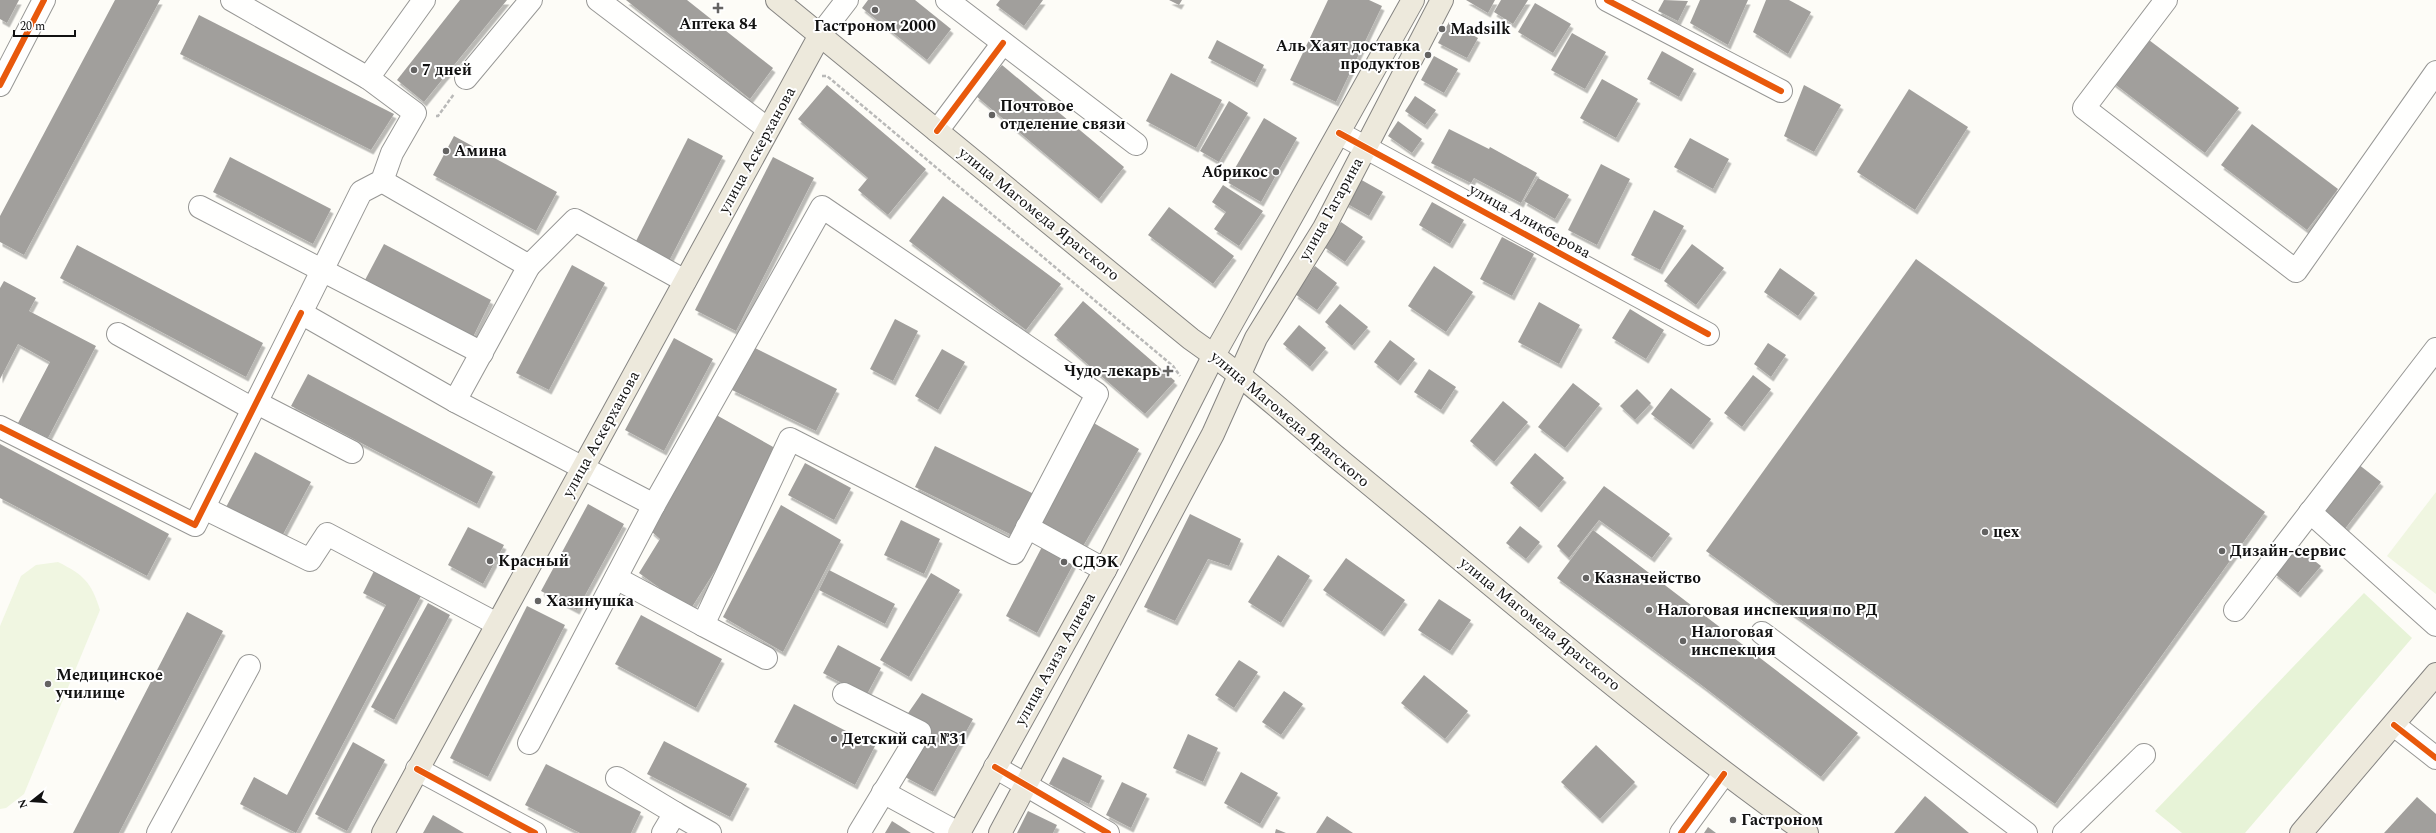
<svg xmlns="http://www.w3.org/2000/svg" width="2436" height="833" font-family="Spectral,serif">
  <defs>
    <filter id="shadow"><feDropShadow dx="2.5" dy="4.5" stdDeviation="0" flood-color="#0004"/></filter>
  </defs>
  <rect width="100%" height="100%" fill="#fdfcf7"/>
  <polygon fill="#e7f3d7" points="2364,593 2412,638 2245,833 2182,833 2155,811"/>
  <g fill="#f0f6e1">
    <polygon points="2436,492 2436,594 2387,556"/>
    <path d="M58 562C84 575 91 582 100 610L24 794 6 808 0 809V626L21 576 36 565Z"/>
  </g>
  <g fill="#a19f9c" filter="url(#shadow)">
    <polygon points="0,0 19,0 7,23 0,19"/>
    <polygon points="115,0 160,0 24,255 0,242 0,216"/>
    <polygon points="460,0 507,0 424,102 397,80"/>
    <polygon points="626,0 687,0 773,68 750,99"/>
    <polygon points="868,0 915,0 951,29 927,60 862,8"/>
    <polygon points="1000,0 1043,0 1024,26 996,5"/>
    <polygon points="1169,0 1182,0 1179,5"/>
    <polygon points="1328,0 1369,0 1382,6 1336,102 1290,80"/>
    <polygon points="1466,0 1495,0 1488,13"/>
    <polygon points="1501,0 1528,0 1513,24 1494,12"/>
    <polygon points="1664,0 1688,1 1678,21 1658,11"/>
    <polygon points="1700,0 1748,0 1728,45 1690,23"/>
    <polygon points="1766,0 1789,0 1811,12 1788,54 1753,32"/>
    <polygon points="1535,3 1571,24 1553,53 1518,32"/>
    <polygon points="199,15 394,114 371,150 180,54"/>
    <polygon points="1449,22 1478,38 1467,58 1438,43"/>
    <polygon points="1572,33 1606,52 1585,89 1551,70"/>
    <polygon points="2145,37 2239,108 2205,153 2112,82"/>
    <polygon points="1217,40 1264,65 1255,83 1208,58"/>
    <polygon points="1662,51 1694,69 1679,97 1647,79"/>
    <polygon points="1434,56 1458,69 1444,93 1421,80"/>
    <polygon points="1002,65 1124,167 1099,199 976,96"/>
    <polygon points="1171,73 1222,100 1196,148 1146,121"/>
    <polygon points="1602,79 1638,99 1616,138 1580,118"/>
    <polygon points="827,85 926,169 888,215 858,190 868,178 798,119"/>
    <polygon points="1804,85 1841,105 1814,152 1784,136"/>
    <polygon points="1909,89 1968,127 1915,210 1857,172"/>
    <polygon points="1415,96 1436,110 1425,125 1405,111"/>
    <polygon points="1229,101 1248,113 1219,162 1200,151"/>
    <polygon points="1264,118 1297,138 1261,202 1227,182"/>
    <polygon points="1398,121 1422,139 1412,153 1388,136"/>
    <polygon points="2252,124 2338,189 2307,230 2221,165"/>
    <polygon points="1449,129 1489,149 1490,147 1537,173 1521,203 1474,178 1471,183 1431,163"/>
    <polygon points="454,136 557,192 536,231 433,175"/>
    <polygon points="688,138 723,156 667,265 633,247"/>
    <polygon points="1690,138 1729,159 1713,189 1674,167"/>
    <polygon points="230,157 331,209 313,244 213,192"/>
    <polygon points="773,157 814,178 736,331 695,310"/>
    <polygon points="1601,164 1630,179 1597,245 1568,230"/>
    <polygon points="1358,178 1383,192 1369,216 1344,202"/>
    <polygon points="1538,178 1569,195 1555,219 1524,201"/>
    <polygon points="1223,185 1263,211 1239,246 1214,229 1226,212 1212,202"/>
    <polygon points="943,196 1061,284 1026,330 909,241"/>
    <polygon points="1432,202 1464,220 1450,244 1419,225"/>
    <polygon points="1169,207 1234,256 1213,284 1148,235"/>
    <polygon points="1654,210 1684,226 1660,270 1631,255"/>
    <polygon points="1341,222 1363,237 1345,262 1324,247"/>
    <polygon points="1502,237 1534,254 1512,296 1480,279"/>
    <polygon points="384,244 491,300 473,337 365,280"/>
    <polygon points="1692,244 1724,268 1696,305 1664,281"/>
    <polygon points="77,245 263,343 246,377 60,278"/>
    <polygon points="1916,259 2265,512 2055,804 1706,551"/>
    <polygon points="572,265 605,283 549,390 516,373"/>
    <polygon points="1315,266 1337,283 1317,310 1295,294"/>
    <polygon points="1434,266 1473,292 1446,332 1408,306"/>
    <polygon points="1780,268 1815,293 1798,316 1764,292"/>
    <polygon points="4,281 36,298 29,311 96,346 48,438 18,423 50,362 18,344 0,379 0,288"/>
    <polygon points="1083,301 1175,381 1145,414 1054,335"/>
    <polygon points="1539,302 1580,325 1559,364 1518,342"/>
    <polygon points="1340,304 1368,327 1352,346 1325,322"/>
    <polygon points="1630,309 1664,330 1646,359 1612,338"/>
    <polygon points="895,319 918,331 893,381 870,369"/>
    <polygon points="1299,325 1326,348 1310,367 1283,344"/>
    <polygon points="674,338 713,359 664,451 625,430"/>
    <polygon points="1390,340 1415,359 1398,381 1374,362"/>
    <polygon points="1768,343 1786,355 1771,377 1754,364"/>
    <polygon points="753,347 837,389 816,431 732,390"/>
    <polygon points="942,349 965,362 938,410 915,396"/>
    <polygon points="1429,369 1456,387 1441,410 1414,392"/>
    <polygon points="308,374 493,472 477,504 291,406"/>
    <polygon points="1753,375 1771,389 1742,427 1724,413"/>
    <polygon points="1573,383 1600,404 1565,448 1538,427"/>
    <polygon points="1671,388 1711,419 1691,445 1651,414"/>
    <polygon points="1637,389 1651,403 1635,420 1620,406"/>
    <polygon points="1503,401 1528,422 1494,462 1470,441"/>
    <polygon points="711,412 775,448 725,555 690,610 639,573 660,539 651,531"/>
    <polygon points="1092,422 1139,449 1082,548 1038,521"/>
    <polygon points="0,444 169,534 147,576 0,498"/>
    <polygon points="935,446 1034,494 1014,536 915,487"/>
    <polygon points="255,452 311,482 280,540 224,511"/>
    <polygon points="1535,453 1564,478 1539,508 1510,483"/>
    <polygon points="805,463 851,488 834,520 788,495"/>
    <polygon points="2358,464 2381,482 2344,530 2321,512"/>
    <polygon points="1604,486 1670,534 1652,558 1599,520 1569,558 1557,546"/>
    <polygon points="588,504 624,524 577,610 541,591"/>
    <polygon points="781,505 841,540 783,652 723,617"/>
    <polygon points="1190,514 1241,539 1229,566 1208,559 1175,621 1144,607"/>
    <polygon points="901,520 940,539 924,574 884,555"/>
    <polygon points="1520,526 1540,542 1526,559 1506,543"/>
    <polygon points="468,527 504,545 483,584 448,565"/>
    <polygon points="1593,530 1858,733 1821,777 1704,687 1557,578"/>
    <polygon points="1044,543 1076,559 1037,633 1006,616"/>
    <polygon points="2296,546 2321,566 2298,593 2274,573"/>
    <polygon points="1278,555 1310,576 1281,623 1248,602"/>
    <polygon points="1346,558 1405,600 1382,632 1323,590"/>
    <polygon points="829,570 895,604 885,624 819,590"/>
    <polygon points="374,571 421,596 296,833 240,804 254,777 287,795 386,605 363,593"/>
    <polygon points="931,573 960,590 909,677 880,660"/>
    <polygon points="1439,599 1471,620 1450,651 1418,630"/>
    <polygon points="428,603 450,615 394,720 371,707"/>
    <polygon points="527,606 565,625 488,777 450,758"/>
    <polygon points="187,612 223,631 119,833 73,833"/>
    <polygon points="641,615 722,659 696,708 615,664"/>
    <polygon points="838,645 881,668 866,696 823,673"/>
    <polygon points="1239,660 1258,672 1234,708 1215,695"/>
    <polygon points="1424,675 1468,711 1445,739 1401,703"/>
    <polygon points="1284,691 1303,704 1281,735 1262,722"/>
    <polygon points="922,693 973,719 933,792 905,777 930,734 904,719"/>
    <polygon points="794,704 875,746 855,785 774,742"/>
    <polygon points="1188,734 1218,748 1203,782 1173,768"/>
    <polygon points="664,741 747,784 730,817 647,774"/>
    <polygon points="353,742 385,760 347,831 315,814"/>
    <polygon points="1596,745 1635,782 1600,819 1561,782"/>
    <polygon points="1063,757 1102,776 1089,804 1049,784"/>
    <polygon points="546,764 641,812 631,833 580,833 525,805"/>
    <polygon points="1241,772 1278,793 1260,824 1224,803"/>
    <polygon points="1122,782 1147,794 1131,828 1106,815"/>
    <polygon points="1925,796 1969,833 1894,833"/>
    <polygon points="2417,797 2436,814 2436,833 2384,833"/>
    <polygon points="1028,811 1057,825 1053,833 1017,833"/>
    <polygon points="433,815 464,833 423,833"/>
    <polygon points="1327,816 1353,833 1316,833"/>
    <polygon points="892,821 911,833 885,833"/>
    <polygon points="1708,827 1716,833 1704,833"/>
    <polygon points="1276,829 1286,833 1275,833"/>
  </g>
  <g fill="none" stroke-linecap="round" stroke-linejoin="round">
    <g stroke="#979795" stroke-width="24">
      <g id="minor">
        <polyline points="232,0 368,78 415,113 392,153 382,181 361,192 301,313 455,401 654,505 529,743"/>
        <polyline points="598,0 768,129"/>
        <polyline points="947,0 1136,144"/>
        <polyline points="1607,0 1781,91"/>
        <polyline points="2166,0 2084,108 2296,271 2436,72"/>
        <polyline points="820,35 847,0"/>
        <polyline points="368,78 424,0"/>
        <polyline points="466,78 531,0"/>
        <polyline points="0,85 44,0"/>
        <polyline points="937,131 1003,43"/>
        <polyline points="1339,133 1708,334"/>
        <polyline points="382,181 529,266 575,220 685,281"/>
        <polyline points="200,207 482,353"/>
        <polyline points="118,334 253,409"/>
        <polyline points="455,401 529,266"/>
        <polyline points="257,403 352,452"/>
        <polyline points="0,427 195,525 301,313"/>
        <polyline points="204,508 310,560 327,534 497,624"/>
        <polyline points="2310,512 2436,625"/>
        <polyline points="1027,527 1105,570"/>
        <polyline points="616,578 703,625 790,439 1014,553 1097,394 822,207 654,505"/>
        <polyline points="2235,610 2436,349"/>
        <polyline points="703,625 766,658"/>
        <polyline points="1762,633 2026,833"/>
        <polyline points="844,694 920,732 859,833"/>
        <polyline points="2394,725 2436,758"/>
        <polyline points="995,767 1108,833"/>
        <polyline points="417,769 535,833"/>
        <polyline points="617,778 675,813 663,833"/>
        <polyline points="883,792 958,833"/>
        <polyline points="675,813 710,833"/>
        <polyline points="158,833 249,666"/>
        <polyline points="1681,833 1724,774"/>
        <polyline points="2064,833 2144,755"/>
      </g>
    </g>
    <g stroke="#858482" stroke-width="24">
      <g id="major">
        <path d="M777 0 1191 339C1247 378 1297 425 1351 469 1501 592 1648 720 1807 833"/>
        <polyline points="383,833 820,35"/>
        <polyline points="959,833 1105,570 1214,355 1413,0"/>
        <polyline points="1000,833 1213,434 1256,338 1324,228 1442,0"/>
        <polyline points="2301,833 2436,674"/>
      </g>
    </g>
    <g stroke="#b9b9b8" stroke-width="2.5" stroke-dasharray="4 2" stroke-linecap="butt">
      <polyline points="822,76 827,76 1173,366 1180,376"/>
      <polyline points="436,116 438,116 454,94"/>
    </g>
    <use href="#minor" stroke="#fffffe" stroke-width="22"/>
    <use href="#major" stroke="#ede9dc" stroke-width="22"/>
    <g stroke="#fff" stroke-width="8">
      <g id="cycleway">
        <polyline points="1607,0 1781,91"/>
        <polyline points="0,85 44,0"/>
        <polyline points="937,131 1003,43"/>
        <polyline points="1339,133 1708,334"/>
        <polyline points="0,427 195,525 301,313"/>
        <polyline points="2394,725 2436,758"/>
        <polyline points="995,767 1108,833"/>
        <polyline points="417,769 535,833"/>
        <polyline points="1681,833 1724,774"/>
      </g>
    </g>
    <use href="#cycleway" stroke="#e8590c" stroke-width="6"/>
  </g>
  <g fill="#646362" stroke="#fff" stroke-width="1.5">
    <path d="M716 2h4v4h4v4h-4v4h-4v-4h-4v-4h4z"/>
    <circle cx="875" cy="10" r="4"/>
    <circle cx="1442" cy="29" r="4"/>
    <circle cx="1428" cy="55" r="4"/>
    <circle cx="414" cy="70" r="4"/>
    <circle cx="992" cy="115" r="4"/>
    <circle cx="446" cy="151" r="4"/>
    <circle cx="1276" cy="172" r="4"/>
    <path d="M1166 365h4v4h4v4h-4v4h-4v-4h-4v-4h4z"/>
    <circle cx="1985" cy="532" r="4"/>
    <circle cx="2222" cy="551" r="4"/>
    <circle cx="490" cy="561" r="4"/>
    <circle cx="1064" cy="562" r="4"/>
    <circle cx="1586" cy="578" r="4"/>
    <circle cx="538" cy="601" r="4"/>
    <circle cx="1649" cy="610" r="4"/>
    <circle cx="1683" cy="641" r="4"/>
    <circle cx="48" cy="684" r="4"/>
    <circle cx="834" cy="739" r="4"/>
    <circle cx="1733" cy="820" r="4"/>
  </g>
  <g text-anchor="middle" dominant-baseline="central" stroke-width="4" stroke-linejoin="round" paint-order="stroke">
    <g font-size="16" font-weight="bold" fill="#111" stroke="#fff" text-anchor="start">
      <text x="718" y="24" text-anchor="middle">Аптека 84</text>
      <text x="875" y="26" text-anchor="middle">Гастроном 2000</text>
      <text x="1450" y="29">Madsilk</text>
      <text x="1420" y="46" text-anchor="end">Аль Хаят доставка<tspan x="1420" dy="18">продуктов</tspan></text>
      <text x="422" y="70">7 дней</text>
      <text x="1000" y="106">Почтовое<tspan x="1000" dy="18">отделение связи</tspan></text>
      <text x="454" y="151">Амина</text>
      <text x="1268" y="172" text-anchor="end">Абрикос</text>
      <text x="1160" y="371" text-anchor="end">Чудо-лекарь</text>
      <text x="1993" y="532">цех</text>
      <text x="2230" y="551">Дизайн-сервис</text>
      <text x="498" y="561">Красный</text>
      <text x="1072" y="562">СДЭК</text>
      <text x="1594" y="578">Казначейство</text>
      <text x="546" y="601">Хазинушка</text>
      <text x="1657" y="610">Налоговая инспекция по РД</text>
      <text x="1691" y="632">Налоговая<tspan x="1691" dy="18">инспекция</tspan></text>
      <text x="56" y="675">Медицинское<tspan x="56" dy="18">училище</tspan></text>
      <text x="842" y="739">Детский сад №31</text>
      <text x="1741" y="820">Гастроном</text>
    </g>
    <g font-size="16" fill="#111" stroke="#fff">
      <text transform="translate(757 150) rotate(-61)">улица Аскерханова</text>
      <text transform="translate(1331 209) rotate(-61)">улица Гагарина</text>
      <text transform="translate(1039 214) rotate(39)">улица Магомеда Ярагского</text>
      <text transform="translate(1530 221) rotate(29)">улица Аликберова</text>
      <text transform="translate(1290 419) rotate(40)">улица Магомеда Ярагского</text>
      <text transform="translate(601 434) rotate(-61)">улица Аскерханова</text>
      <text transform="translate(1540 624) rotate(39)">улица Магомеда Ярагского</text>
      <text transform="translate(1055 659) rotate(-61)">улица Азиза Алиева</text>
    </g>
  </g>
  <g transform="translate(32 801) rotate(253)" stroke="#ffffff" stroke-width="3" paint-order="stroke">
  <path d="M0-3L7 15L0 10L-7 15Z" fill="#111111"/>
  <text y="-6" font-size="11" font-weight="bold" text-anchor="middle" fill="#111111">N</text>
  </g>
  <path d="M14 30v6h61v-6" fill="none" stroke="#111111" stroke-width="2"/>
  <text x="20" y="30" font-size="12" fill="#111111" stroke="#ffffff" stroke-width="3" paint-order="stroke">20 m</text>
</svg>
